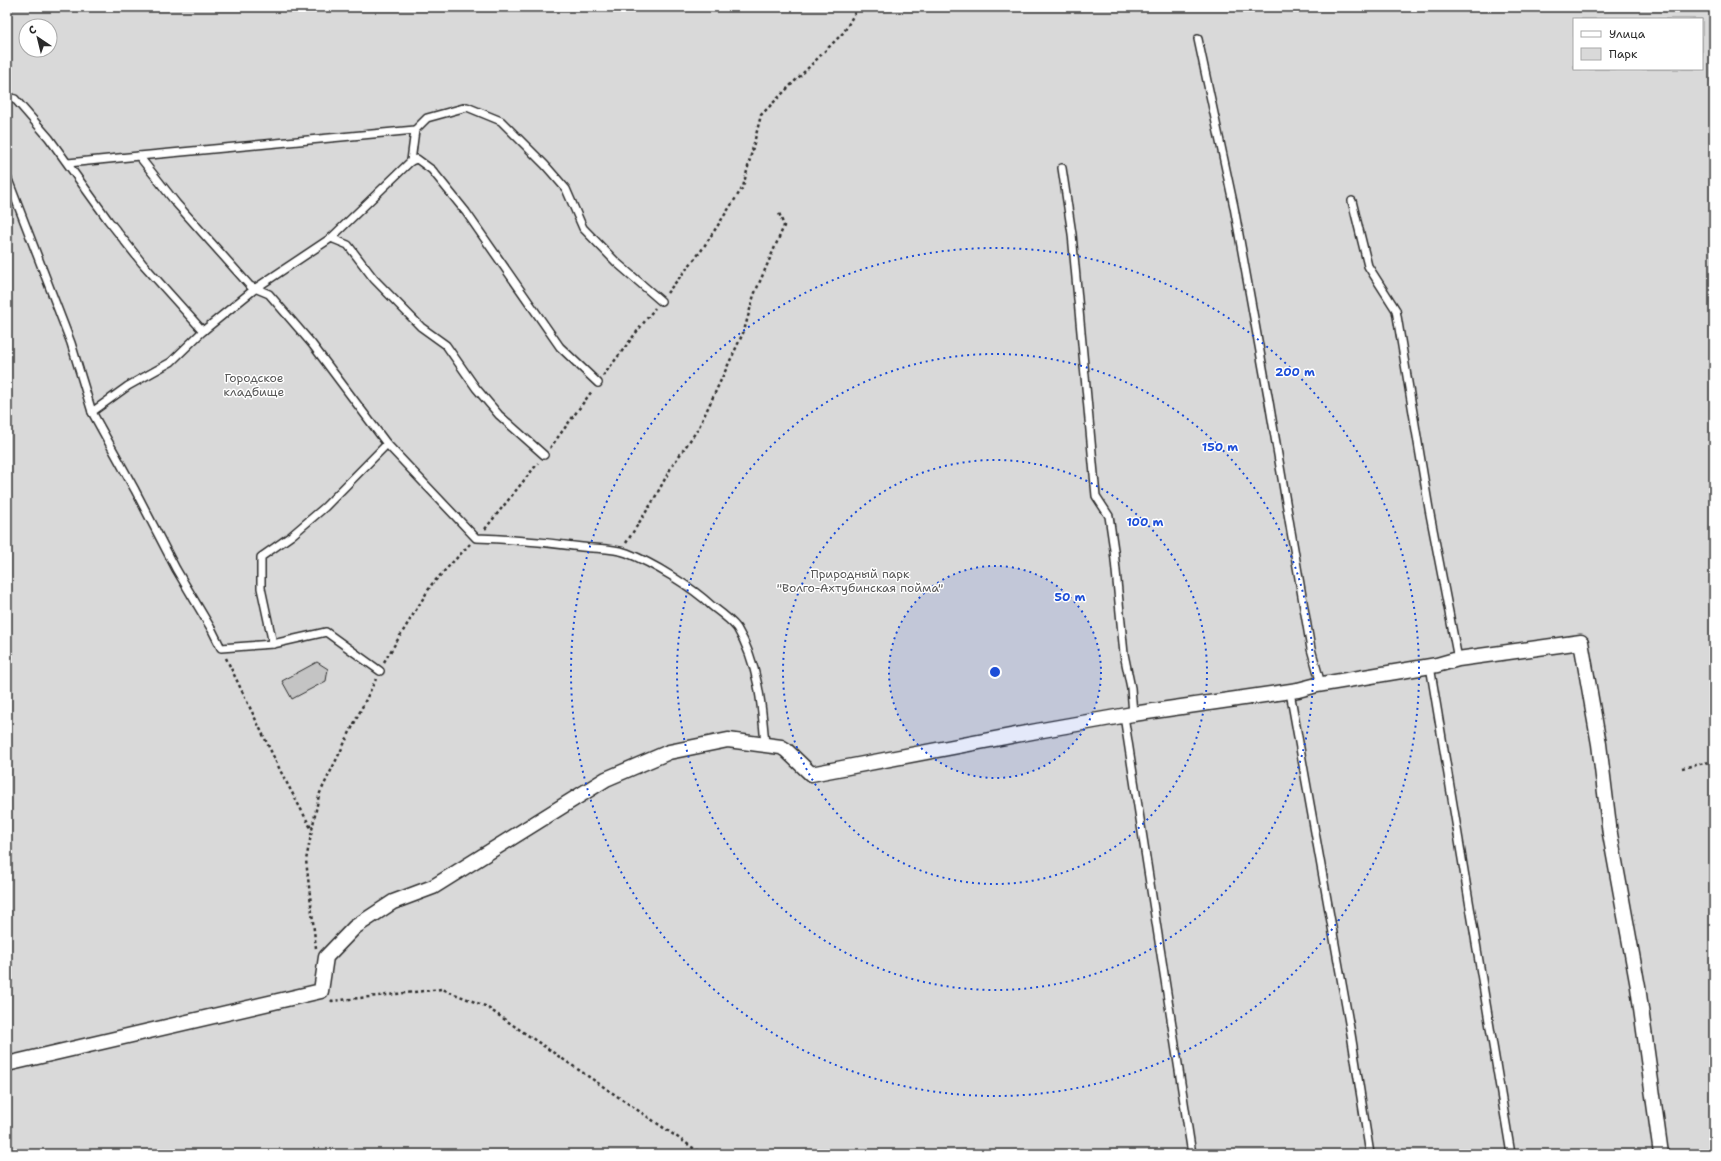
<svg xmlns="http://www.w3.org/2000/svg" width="1721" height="1161" font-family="'Shantell Sans',sans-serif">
  <rect width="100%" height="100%" fill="#f7f7f7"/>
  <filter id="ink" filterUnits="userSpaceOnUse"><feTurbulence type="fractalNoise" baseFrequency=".025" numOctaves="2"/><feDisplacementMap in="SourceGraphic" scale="8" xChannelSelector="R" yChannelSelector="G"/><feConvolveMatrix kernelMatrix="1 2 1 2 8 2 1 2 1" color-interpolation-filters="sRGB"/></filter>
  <g filter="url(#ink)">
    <path fill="#d9d9d9" stroke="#828282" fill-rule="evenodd" d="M7 7H1714V1154H7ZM1574 19H1702V69H1574ZM26 26H50V50H26Z"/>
    <polygon fill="#c4c4c4" stroke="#2b2b2b" points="317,662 328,669 326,681 292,699 282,681"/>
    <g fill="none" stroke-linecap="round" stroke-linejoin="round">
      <g stroke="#2b2b2b" stroke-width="10">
        <g id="service">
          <polyline points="1198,39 1234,207 1268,396 1311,649 1321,684"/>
          <polyline points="7,97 15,99 49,138 108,220 142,263 203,331 171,362 128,386 92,412 135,490 176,569 212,630 221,648 273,644 326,632 380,671"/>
          <polyline points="139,156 415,130"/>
          <polyline points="411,161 415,130 427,118 467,107 501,121 545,165 566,189 583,228 616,262 661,301"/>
          <polyline points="68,163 139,156 176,203 250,286 269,294 312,344 387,444"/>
          <polyline points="1062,168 1072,234 1096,496 1109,516 1114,550 1124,654 1131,688 1133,714"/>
          <polyline points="7,177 71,343 92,412"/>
          <polyline points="1352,201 1368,266 1396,310 1429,509 1458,659"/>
          <polyline points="331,238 411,161 417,159 432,170 466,212 560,347 598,383"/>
          <polyline points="203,331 256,288 331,238 348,245 374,279 421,327 446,345 476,388 499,415 544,455"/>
          <path d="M273 644 261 588V557L291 536 325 507 387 444 476 538C512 539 547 542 582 547 597 549 613 548 627 553 653 563 692 587 712 606 720 612 731 620 737 628 758 663 762 705 765 745"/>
          <polyline points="1430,666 1511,1154"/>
          <polyline points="1290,692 1351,1034 1370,1154"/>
          <polyline points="1124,716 1192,1154"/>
        </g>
      </g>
      <g stroke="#2b2b2b" stroke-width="17">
        <polyline id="minor" points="7,1064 321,991 326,957 355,927 393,902 433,887 606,779 669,752 728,740 781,747 786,750 811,774 1037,731 1133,714 1298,690 1317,685 1437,665 1458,659 1581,642 1599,744 1610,834 1638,987 1661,1154"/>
      </g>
      <g stroke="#2b2b2b" stroke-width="2.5" stroke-dasharray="3 3" stroke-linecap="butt">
        <polyline points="667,293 701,251 743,187 761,115 844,32 858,7"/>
        <polyline points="603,376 655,308"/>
        <polyline points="550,448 592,391"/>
        <polyline points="485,529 538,463"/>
        <polyline points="626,543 653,501 672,466 698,429 744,331 754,295 784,226 779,213"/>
        <polyline points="226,658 281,772 312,830"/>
        <polyline points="384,662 432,584 470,544"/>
        <polyline points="1682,768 1714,761"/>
        <polyline points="316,948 306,860 319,795 376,679"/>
        <polyline points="331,1000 332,1001 442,989 485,1006 702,1154"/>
      </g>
      <use href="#service" stroke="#fff" stroke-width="7"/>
      <use href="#minor" stroke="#fff" stroke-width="14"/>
    </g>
  </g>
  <circle cx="995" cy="672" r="106" fill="#1d4ed8" fill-opacity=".12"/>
  <g fill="none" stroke="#1d4ed8" stroke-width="2" stroke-dasharray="2 4">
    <circle cx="995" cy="672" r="106"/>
    <circle cx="995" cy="672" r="212"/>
    <circle cx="995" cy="672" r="318"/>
    <circle cx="995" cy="672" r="424"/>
  </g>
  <g text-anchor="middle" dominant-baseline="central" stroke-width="3" stroke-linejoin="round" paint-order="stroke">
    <g font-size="12" fill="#565656" stroke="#fff">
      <text x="254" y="378">Городское<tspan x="254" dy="14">кладбище</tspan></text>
      <text x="860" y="574">Природный парк<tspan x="860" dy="14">"Волго-Ахтубинская пойма"</tspan></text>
    </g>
  </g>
  <circle cx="995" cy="672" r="6" fill="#1d4ed8" stroke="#fff" stroke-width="2"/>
  <g font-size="12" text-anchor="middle" font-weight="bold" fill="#1d4ed8" stroke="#fff" stroke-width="3" stroke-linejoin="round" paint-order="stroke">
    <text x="1295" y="376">200 m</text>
    <text x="1220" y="451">150 m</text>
    <text x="1145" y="526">100 m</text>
    <text x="1070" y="601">50 m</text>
  </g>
  <rect width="1721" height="1161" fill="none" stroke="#fff" stroke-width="24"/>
  <rect x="12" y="12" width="1697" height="1137" fill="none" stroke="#2b2b2b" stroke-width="1.5" filter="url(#ink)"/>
  <rect x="1573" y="18" width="130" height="52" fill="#ffffff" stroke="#aaaaaa"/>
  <rect x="1581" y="31" width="20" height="6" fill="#ffffff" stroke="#aaaaaa"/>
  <text x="1609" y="38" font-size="12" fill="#2b2b2b">Улица</text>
  <rect x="1581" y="48" width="20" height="12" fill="#d9d9d9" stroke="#aaaaaa"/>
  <text x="1609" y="58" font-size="12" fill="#2b2b2b">Парк</text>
  <g transform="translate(38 38) rotate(325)"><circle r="19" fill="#ffffff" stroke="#aaaaaa"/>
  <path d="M0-3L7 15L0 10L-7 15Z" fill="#2b2b2b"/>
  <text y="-6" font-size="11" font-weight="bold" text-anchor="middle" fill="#2b2b2b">С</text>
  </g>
</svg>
